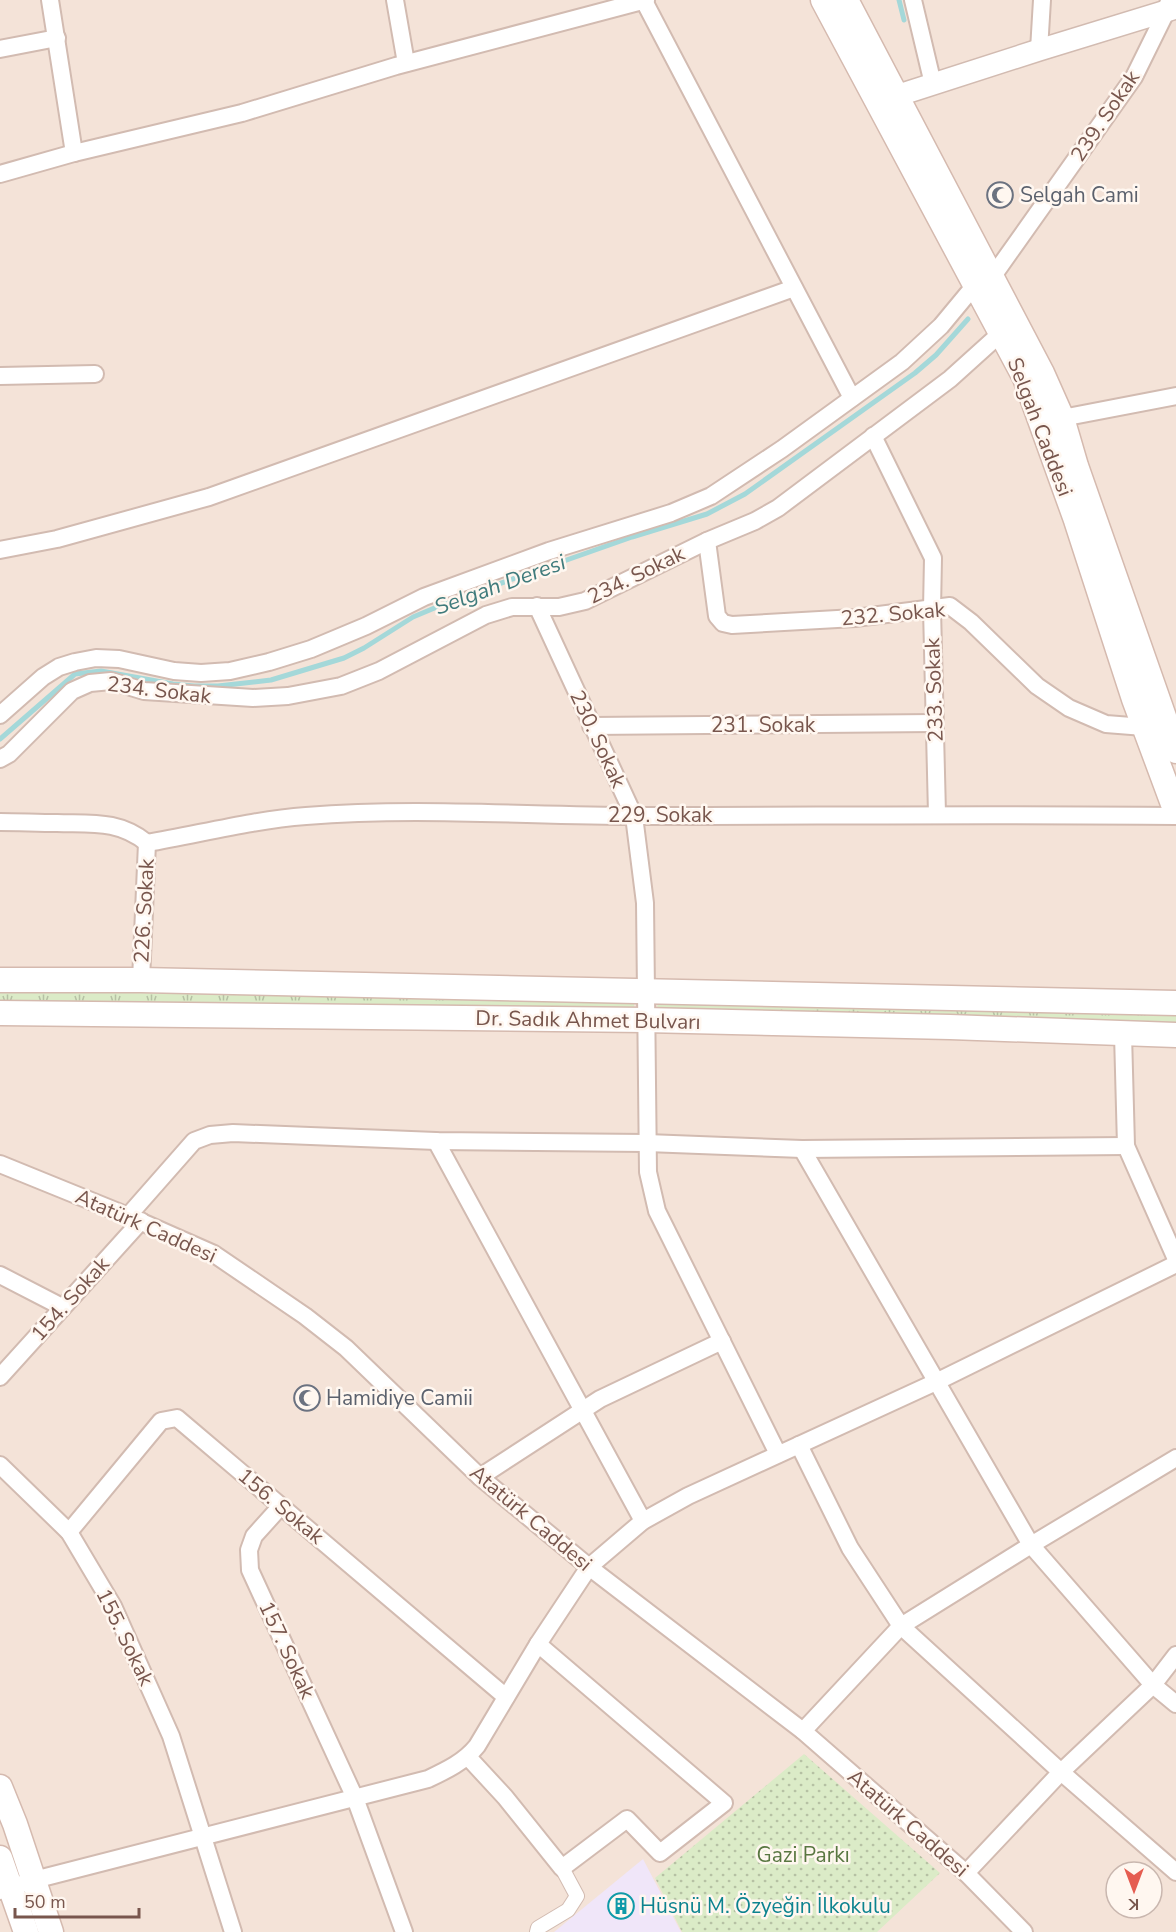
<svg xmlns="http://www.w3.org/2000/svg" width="1176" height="1932" font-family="'Nunito Sans',sans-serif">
  <defs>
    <pattern id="grass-tufts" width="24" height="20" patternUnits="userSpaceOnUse" patternTransform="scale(1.5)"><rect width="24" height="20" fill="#dbebc7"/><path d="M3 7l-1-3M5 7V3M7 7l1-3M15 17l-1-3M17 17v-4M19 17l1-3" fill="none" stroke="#b6c1a4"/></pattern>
    <pattern id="park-dots" width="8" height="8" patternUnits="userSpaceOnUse" patternTransform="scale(1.5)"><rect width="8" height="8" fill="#dbebc7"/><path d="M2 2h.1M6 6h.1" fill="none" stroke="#b6c1a4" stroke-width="1.8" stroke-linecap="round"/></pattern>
  </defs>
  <rect width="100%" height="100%" fill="#fcf3ea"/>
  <path fill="#f4e3d8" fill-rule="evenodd" d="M0 0H1176V1932H0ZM1116 1872H1152V1908H1116Z"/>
  <polygon fill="#f0e6f9" points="643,1859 681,1932 554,1932"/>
  <g fill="url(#grass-tufts)">
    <polygon points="0,991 634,1001 634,1011 0,1002"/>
    <polygon points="658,1002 1176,1013 1176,1029 657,1010"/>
  </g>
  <polygon fill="url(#park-dots)" points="804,1754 940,1873 877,1932 682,1932 655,1878"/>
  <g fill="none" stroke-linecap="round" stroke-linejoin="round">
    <g stroke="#a4d8d9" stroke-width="5">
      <polyline points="899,0 904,20"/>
      <polyline points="0,739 75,674 101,671 173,684 194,686 218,686 271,680 344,658 364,648 413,617 456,599 632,537 707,514 745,494 915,373 936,355 968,319"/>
    </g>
    <g stroke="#d2bbb1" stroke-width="16">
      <polyline id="pedestrian" points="537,1932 538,1928 568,1910 577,1896 562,1868"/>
    </g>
    <g stroke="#d2bbb1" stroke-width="20">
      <g id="minor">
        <polyline points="50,0 74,153"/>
        <polyline points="395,0 406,63"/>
        <polyline points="913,0 933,84"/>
        <polyline points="644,1 852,398"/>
        <polyline points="0,49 57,38"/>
        <polyline points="1039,50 1042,0"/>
        <polyline points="0,174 74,153 242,113 396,66 646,0"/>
        <polyline points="993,276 1134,77 1167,10 1168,4"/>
        <polyline points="0,376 95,374"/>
        <polyline points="1062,418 1176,396"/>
        <polyline points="873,436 933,558 932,609 937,814"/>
        <polyline points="707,541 717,616 723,623 732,625 855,618 950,606 971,622 1037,686 1069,708 1106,724 1144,727"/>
        <polyline points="0,550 57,539 209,497 794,288"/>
        <polyline points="537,606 634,816 645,903 648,1172 657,1211 778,1454"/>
        <polyline points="0,715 43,677 59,667 75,662 96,658 119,659 174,671 201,673 230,671 269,662 311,649 366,626 424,597 549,551 671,513 711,496 782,449 902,362 941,326 975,285"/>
        <polyline points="591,726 935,723"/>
        <polyline points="0,759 9,754 72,691 90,683 111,681 144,691 253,698 288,696 341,686 379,671 486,615 512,607 559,607 585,601 707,541 755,521 778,508 950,379 1001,333"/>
        <path d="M0 822C19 822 38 823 57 823 92 824 119 820 147 843"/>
        <path d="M147 843C200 834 252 820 306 816 416 807 527 816 637 816 817 816 996 814 1176 816"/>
        <polyline points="141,980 147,843"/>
        <polyline points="1123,1034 1126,1146 1176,1259"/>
        <polyline points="436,1141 643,1521"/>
        <polyline points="802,1149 1031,1545 1153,1685 1176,1655"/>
        <polyline points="0,1164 128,1216 214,1254 305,1316 346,1348 480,1477 589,1567 803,1731 966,1873 1024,1932"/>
        <polyline points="128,1216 194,1141 210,1135 233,1133 436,1141 647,1143 802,1149 1126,1146"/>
        <polyline points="0,1275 62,1307"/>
        <polyline points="0,1377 141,1221"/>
        <polyline points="799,1445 850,1548 901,1626 1061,1772 1176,1872"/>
        <polyline points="0,1465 69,1532 113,1606 171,1736 233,1932"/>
        <polyline points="480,1477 600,1399 722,1341"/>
        <polyline points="281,1506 254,1536 249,1550 250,1570 355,1798 404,1932"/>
        <polyline points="69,1532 161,1421 177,1418 506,1697"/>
        <polyline points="803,1731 901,1626 1031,1545 1176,1458"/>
        <polyline points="468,1757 505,1797 562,1868 627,1819 660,1853 724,1803 538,1644"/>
        <polyline points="966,1873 1061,1772 1153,1685 1176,1704"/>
        <path d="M0 1891 34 1880 428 1779C447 1770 464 1762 477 1746L538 1644 589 1567 643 1521 688 1496 936 1382 1176 1264"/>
      </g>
    </g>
    <g stroke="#d2bbb1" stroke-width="24">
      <polyline id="tertiary" points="896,96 1039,50 1176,8"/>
    </g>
    <g stroke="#d5baaf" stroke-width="27">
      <g id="secondary">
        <polyline points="823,0 1025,378 1076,520 1134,699 1176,812"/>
        <polyline points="846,0 1042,373 1062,418 1076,466 1176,751"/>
        <polyline points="0,980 141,980 1176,1003"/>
        <polyline points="0,1013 645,1020 950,1027 1176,1035"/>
        <polyline points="0,1787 15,1824 51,1932"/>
        <polyline points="0,1858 26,1932"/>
      </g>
    </g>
    <use href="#pedestrian" stroke="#fff" stroke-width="14"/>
    <use href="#minor" stroke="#fff" stroke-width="16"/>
    <use href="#tertiary" stroke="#fff" stroke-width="21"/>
    <use href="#secondary" stroke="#fff" stroke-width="24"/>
  </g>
  <defs>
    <g id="mosque-ring" transform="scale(1.35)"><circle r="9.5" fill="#fff7f0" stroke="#6b7280" stroke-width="1.5"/><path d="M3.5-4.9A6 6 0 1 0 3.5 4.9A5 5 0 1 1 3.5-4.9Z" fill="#6b7280"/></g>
    <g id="building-ring" transform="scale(1.35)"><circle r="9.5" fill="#fff7f0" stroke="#0f9aa8" stroke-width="1.5"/><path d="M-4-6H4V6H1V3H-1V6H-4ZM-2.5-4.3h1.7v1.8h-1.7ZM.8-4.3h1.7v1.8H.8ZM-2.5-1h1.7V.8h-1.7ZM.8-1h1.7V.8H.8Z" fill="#0f9aa8"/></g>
  </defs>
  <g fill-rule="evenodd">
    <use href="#mosque-ring" x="1000" y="195"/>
    <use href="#mosque-ring" x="307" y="1398"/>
    <use href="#building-ring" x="621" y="1906"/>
  </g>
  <g text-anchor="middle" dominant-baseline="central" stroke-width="5" stroke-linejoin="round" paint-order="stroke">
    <g font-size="21" fill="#78564d" stroke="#fff7f0">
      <text transform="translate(1105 116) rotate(-56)">239. Sokak</text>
      <text transform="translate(1040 427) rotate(69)">Selgah Caddesi</text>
      <text transform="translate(636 575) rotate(-26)">234. Sokak</text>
      <text transform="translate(893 614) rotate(-5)">232. Sokak</text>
      <text transform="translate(159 690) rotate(7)">234. Sokak</text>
      <text transform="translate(934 690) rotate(-92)">233. Sokak</text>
      <text x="763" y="725">231. Sokak</text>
      <text transform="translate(598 739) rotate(65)">230. Sokak</text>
      <text x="660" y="815">229. Sokak</text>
      <text transform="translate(144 911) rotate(-87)">226. Sokak</text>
      <text transform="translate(588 1020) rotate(1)">Dr. Sadık Ahmet Bulvarı</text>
      <text transform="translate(146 1226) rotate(24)">Atatürk Caddesi</text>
      <text transform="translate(70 1299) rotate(-48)">154. Sokak</text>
      <text transform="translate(281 1506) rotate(40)">156. Sokak</text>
      <text transform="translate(531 1518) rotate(40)">Atatürk Caddesi</text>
      <text transform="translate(125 1637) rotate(64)">155. Sokak</text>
      <text transform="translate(287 1650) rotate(65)">157. Sokak</text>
      <text transform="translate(908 1823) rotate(41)">Atatürk Caddesi</text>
    </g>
    <g font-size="21" fill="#5b616d" stroke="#fff7f0" text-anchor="start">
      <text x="1020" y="195">Selgah Cami</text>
      <text x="326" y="1398">Hamidiye Camii</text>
    </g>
    <g font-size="21" fill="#597741" stroke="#fff7f0">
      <text x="803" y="1855">Gazi Parkı</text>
    </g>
    <g font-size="21" fill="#0d838f" stroke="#fff7f0" text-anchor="start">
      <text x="640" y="1906">Hüsnü M. Özyeğin İlkokulu</text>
    </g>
    <g font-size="22" font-style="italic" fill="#407b7c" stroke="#fff7f0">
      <text transform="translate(500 585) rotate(-20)">Selgah Deresi</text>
    </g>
  </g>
  <g transform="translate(1134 1890) rotate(180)"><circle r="28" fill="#fff7f0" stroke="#c9b7af" stroke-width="1.5"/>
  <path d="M0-4.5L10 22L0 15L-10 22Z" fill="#e55d51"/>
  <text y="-9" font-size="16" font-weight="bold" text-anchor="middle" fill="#78564d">K</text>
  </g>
  <path d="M15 1908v9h124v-9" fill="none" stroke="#78564d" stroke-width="3"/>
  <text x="24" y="1908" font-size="18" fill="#78564d" stroke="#fff7f0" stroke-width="4.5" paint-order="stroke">50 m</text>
</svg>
